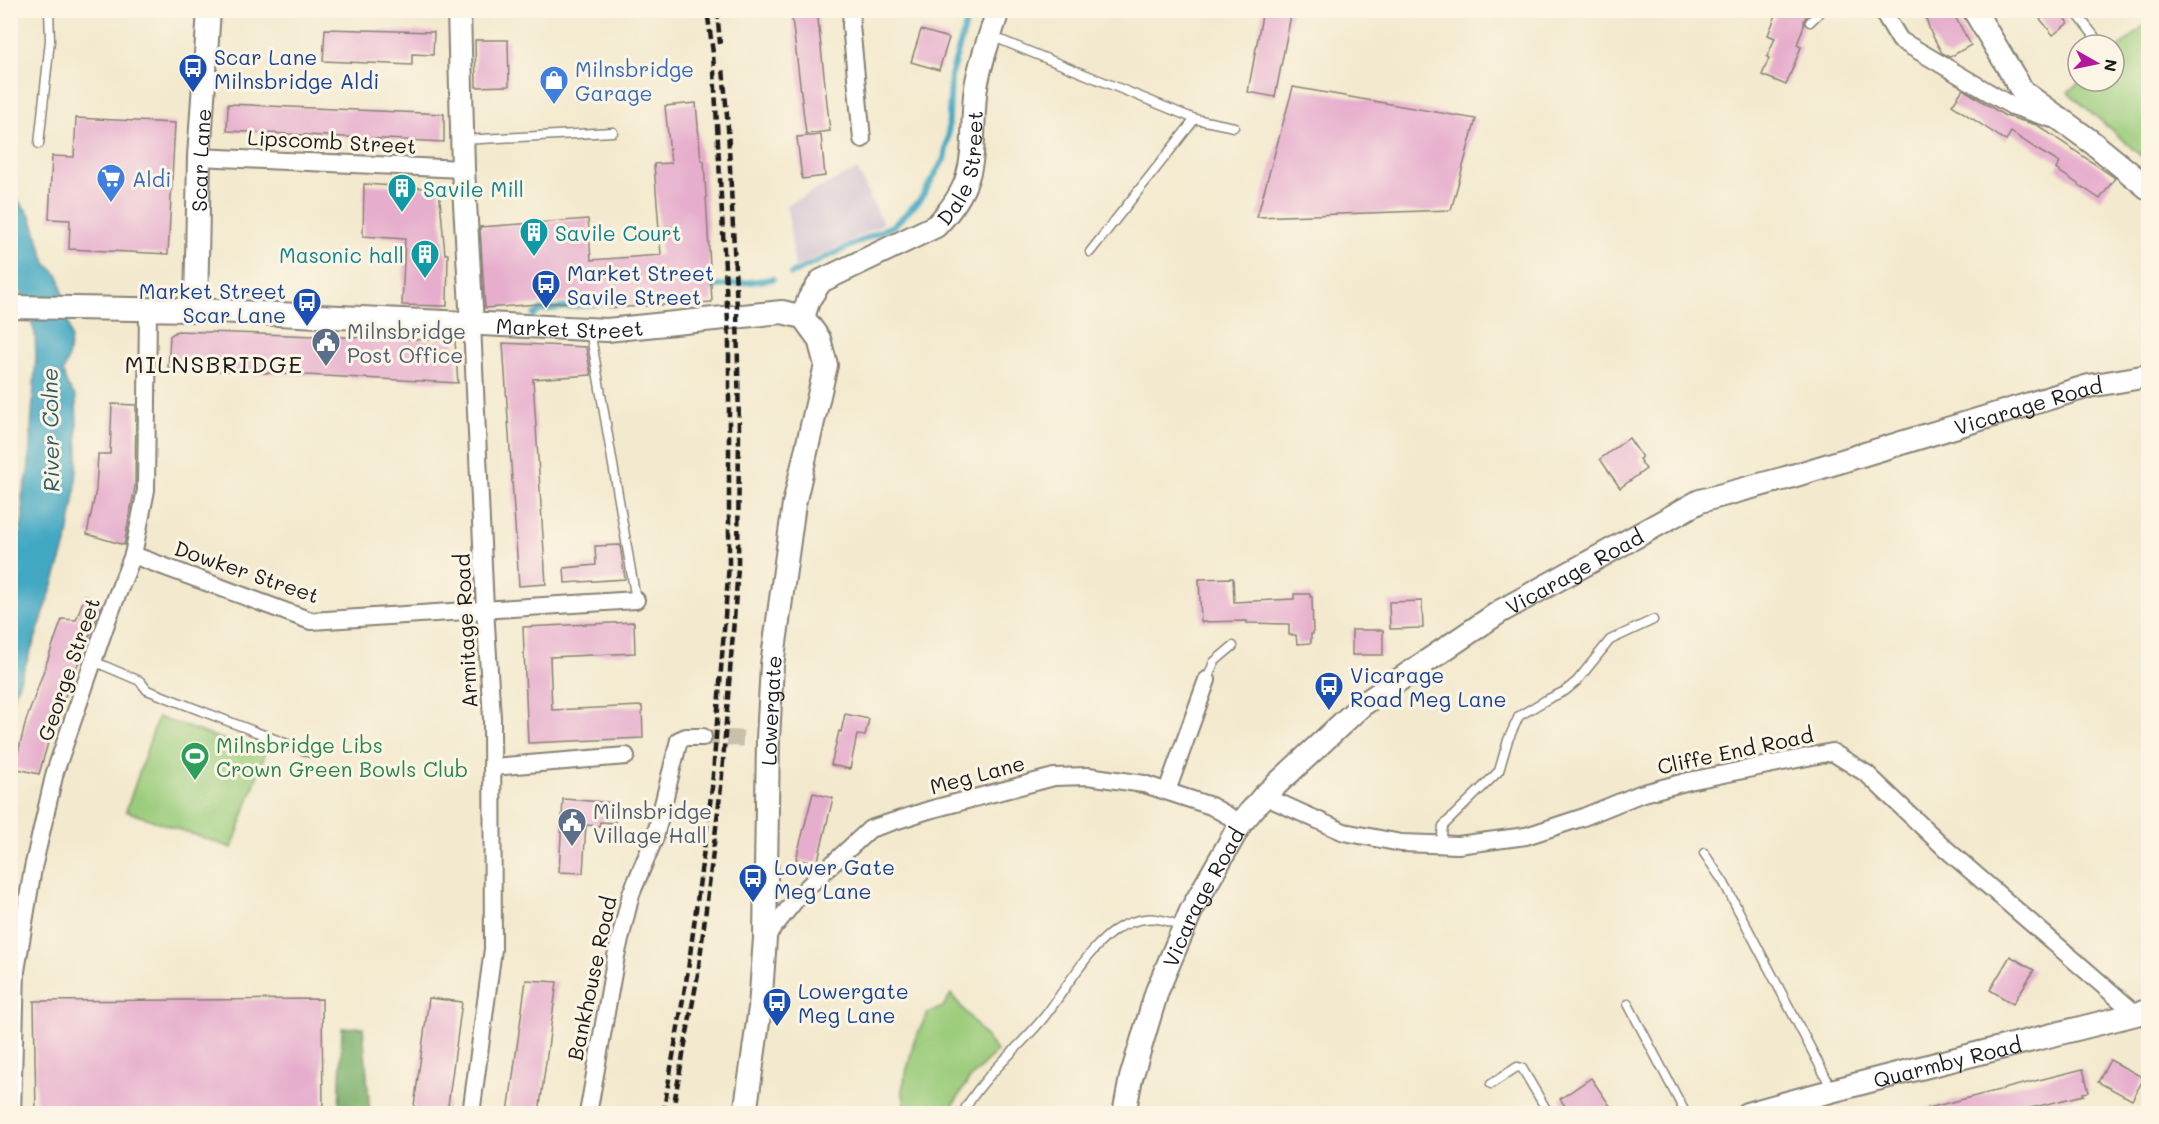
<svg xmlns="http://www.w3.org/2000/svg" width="2159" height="1124" font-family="Mali,sans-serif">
  <rect width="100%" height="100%" fill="#fcf5e5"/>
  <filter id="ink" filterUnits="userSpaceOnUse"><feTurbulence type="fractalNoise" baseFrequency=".0167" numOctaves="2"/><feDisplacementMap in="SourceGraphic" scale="12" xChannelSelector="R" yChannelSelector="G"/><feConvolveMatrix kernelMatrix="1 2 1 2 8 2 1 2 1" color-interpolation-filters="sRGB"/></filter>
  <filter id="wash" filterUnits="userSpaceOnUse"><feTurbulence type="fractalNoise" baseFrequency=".008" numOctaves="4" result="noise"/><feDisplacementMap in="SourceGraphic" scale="24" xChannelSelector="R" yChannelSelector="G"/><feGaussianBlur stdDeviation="1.35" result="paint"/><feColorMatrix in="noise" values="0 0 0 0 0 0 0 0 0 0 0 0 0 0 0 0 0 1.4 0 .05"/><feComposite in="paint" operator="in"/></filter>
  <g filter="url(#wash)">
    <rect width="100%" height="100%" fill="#f3e9ce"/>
    <polygon fill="#cebed2" points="857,169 883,224 795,268 787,205"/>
    <g fill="#9bcc7c" stroke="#5c744c" stroke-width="1.5">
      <polygon points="2148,22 2148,162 2068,92 2081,81 2114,81 2114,52"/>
      <polygon points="158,717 265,754 232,848 126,811"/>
      <polygon points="951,994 997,1051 968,1081 948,1113 907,1113 902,1090 914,1041 928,1013 943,1007"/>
    </g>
    <polygon fill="#7cb06c" stroke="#4c6644" stroke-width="1.5" points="363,1027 370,1113 339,1113 342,1028"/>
    <polygon fill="#42a8c2" stroke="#2f626f" stroke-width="1.5" points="11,192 31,216 46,263 59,276 71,338 68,358 63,372 67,385 76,397 78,456 75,495 67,541 38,631 11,704 11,570 15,559 23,517 22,496 28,475 36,356 35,333 11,265"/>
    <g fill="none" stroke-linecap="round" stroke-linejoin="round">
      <g stroke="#42a8c2" stroke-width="6">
        <polyline points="791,274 894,225 920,200 944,159 948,138 951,75 970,10"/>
        <polyline points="711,287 773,279"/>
        <polyline points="534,315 540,310 610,303"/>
      </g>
    </g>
    <g id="blocks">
      <g fill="#e6adcd">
        <polygon points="791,10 817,10 830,131 806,134"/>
        <polygon points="1263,10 1292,10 1275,97 1248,92"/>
        <polygon points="1778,10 1810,10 1804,20 1804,25 1797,45 1801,47 1786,85 1762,75 1769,58 1767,57 1775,38 1768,35"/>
        <polygon points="1923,10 1951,10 1971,45 1950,57 1942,53 1931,33"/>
        <polygon points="2033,10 2059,10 2068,23 2053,35"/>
        <polygon points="325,29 434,32 433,55 412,54 412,65 323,61"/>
        <polygon points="921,30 949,38 939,70 911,62"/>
        <polygon points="475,40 508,40 509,86 476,87"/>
        <polygon points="1293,87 1476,119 1451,210 1257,217"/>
        <polygon points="1963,89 2005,116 2037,125 2115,178 2100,199 2056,169 2060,163 2038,150 2011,132 2006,141 1952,105"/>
        <polygon points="696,103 701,161 704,161 712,302 610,308 610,299 485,308 480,227 588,219 591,260 661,255 654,164 671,163 665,106"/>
        <polygon points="228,104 444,114 444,142 227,131"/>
        <polygon points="76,118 175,123 168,254 69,249 70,220 49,219 52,156 74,157"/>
        <polygon points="821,135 825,176 802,179 797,137"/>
        <polygon points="364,184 439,189 445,254 448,254 447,306 402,305 405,239 363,236"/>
        <polygon points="177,331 455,341 458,383 168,368 170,336"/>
        <polygon points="503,343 586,347 591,375 533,379 546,584 519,586"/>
        <polygon points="112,404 136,405 135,487 124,545 87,534 96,490 98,454 110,454"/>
        <polygon points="1629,438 1642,457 1639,459 1646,469 1620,488 1600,459"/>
        <polygon points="620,545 625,579 565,583 564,568 596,565 595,546"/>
        <polygon points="1233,578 1234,602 1294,599 1294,594 1310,594 1310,597 1312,597 1313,634 1311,634 1311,643 1297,644 1296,635 1289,635 1289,624 1247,623 1247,621 1201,622 1199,579"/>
        <polygon points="85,595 102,604 52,729 39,774 14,768 26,721 62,619 76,620"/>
        <polygon points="1422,601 1423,628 1390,629 1389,602"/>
        <polygon points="634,622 635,653 550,657 552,710 642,706 643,738 528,743 523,627"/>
        <rect x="1352" y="630" width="31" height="25"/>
        <polygon points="845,714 869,719 865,736 857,735 850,769 831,765 839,731 841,732"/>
        <polygon points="813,793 833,798 817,864 796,859"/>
        <polygon points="563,799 616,803 615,823 600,822 599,826 586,825 583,873 559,872"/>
        <polygon points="2010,956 2034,970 2013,1004 1990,990"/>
        <polygon points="526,980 557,982 539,1113 508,1113"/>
        <polygon points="429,998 462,1002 447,1113 413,1113"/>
        <polygon points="322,999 323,1113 36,1113 34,1001"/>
        <polygon points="2110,1060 2144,1078 2132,1100 2098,1082"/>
        <polygon points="2083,1069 2089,1092 2083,1093 2084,1095 2011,1113 1929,1113 1928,1108"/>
        <polygon points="1591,1078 1615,1113 1570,1113 1560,1099"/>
      </g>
    </g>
  </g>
  <g filter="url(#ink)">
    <use href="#blocks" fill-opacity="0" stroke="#888275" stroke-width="1.5"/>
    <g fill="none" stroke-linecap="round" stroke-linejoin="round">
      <polyline stroke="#c8c0aa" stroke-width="16" stroke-dasharray="16 8" stroke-linecap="butt" points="703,737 751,739"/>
      <g stroke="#888275" stroke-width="11">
        <g id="lane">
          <polyline points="2074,10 2095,37"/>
          <polyline points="1810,22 1822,10"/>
          <polyline points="991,36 1195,119 1234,127"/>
          <polyline points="462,140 613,132"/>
          <polyline points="39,144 50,40 49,10"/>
          <polyline points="1090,252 1195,119"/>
          <polyline points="590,330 636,600"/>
          <polyline points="93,661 140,681 147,690 316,755"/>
          <polyline points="1207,680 1214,662 1233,646"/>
          <polyline points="1441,844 1443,826 1499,771 1508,740 1519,716 1546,700 1565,691 1577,681 1610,640 1653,620"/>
          <polyline points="1704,853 1724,883 1832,1089"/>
          <polyline points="1628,1004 1686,1114"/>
          <polyline points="1491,1084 1517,1067 1522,1068 1549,1114"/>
          <path d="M962 1114C983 1075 1018 1050 1045 1016 1066 989 1092 941 1122 926 1146 915 1160 917 1183 927"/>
        </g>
      </g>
      <g stroke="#888275" stroke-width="20">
        <g id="street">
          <polyline points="852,10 851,25 862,139"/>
          <polyline points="1882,10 1900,40 2012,106 2052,119"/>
          <polyline points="199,157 463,169"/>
          <polyline points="133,555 311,621 636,600"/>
          <polyline points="492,767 626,756"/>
          <polyline points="1167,791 1207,680"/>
          <polyline points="1264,796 1344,832 1401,843 1458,845 1526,836 1581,818 1640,794 1689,781 1832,752 1867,774 1946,849 2136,1014"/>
          <polyline points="765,938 801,893 870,829 929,810 1054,777 1088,776 1144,784 1211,806 1241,823"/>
          <polyline points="12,1114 16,971 33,868 55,772 108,618 133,555 146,490 148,310"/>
          <polyline points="471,1114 493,949 492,718 485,609 472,324"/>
          <polyline points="588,1114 616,956 631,894 655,837 679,740 686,737 703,737"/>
        </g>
      </g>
      <g stroke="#888275" stroke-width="26">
        <g id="secondary">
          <polyline points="459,10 463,169 472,324"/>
          <polyline points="1974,10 2023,92 2093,143 2148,188"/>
          <path id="s1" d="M10 307 196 310 607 330 782 312 803 317"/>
          <path id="s2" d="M196 310 199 157 209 10"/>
          <path id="s3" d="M803 317 809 299 821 281 936 226C981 179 970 153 975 95 978 66 990 38 998 10"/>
          <path id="s4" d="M745 1114 760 1008 765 938 768 739 772 665 794 504 826 365 819 339 803 317"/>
          <path id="s5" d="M1124 1114 1131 1078 1157 991 1191 911 1241 823 1264 796 1362 705 1501 611 1700 501 1786 478 2089 386 2148 376"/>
          <path id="s6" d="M1747 1114C1880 1076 2015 1045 2148 1011"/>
        </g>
      </g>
      <use href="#lane" stroke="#fff" stroke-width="8"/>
      <use href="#street" stroke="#fff" stroke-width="16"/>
      <use href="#secondary" stroke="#fff" stroke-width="22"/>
      <g stroke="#1c1c1c" stroke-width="4.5" stroke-dasharray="9 4.5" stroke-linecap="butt">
        <polyline points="717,10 720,44"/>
        <polyline points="663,1114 688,970 712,788 729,564 729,340 713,53 707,10"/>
        <polyline points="672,1114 698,974 721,787 738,568 739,430 737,308 728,128 723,68"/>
      </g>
    </g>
  </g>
  <defs>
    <g id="bus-pin" transform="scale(1.5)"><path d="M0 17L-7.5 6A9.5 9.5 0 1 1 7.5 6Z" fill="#1a4fb4" stroke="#fcf5e5"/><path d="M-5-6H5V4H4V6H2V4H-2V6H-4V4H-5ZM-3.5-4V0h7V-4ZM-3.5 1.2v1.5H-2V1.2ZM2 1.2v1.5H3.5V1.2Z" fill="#fff"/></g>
    <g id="shop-pin" transform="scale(1.5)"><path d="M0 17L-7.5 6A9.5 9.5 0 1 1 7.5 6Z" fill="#3f7fe0" stroke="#fcf5e5"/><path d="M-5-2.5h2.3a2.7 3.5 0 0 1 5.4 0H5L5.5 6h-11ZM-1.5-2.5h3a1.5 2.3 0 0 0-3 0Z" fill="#fff"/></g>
    <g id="supermarket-pin" transform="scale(1.5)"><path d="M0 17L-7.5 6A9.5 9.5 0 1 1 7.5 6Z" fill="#3f7fe0" stroke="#fcf5e5"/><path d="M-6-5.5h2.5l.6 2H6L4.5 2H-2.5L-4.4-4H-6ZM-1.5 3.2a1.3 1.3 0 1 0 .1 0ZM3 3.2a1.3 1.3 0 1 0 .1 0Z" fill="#fff"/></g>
    <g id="building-pin" transform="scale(1.5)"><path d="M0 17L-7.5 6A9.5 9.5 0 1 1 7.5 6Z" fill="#0f9aa8" stroke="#fcf5e5"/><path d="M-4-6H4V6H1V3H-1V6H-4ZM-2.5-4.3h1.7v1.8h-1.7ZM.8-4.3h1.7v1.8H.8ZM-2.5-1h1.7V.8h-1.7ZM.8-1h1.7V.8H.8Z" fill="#fff"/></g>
    <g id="civic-pin" transform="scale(1.5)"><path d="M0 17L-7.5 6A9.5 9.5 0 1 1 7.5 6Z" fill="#5c6f8a" stroke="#fcf5e5"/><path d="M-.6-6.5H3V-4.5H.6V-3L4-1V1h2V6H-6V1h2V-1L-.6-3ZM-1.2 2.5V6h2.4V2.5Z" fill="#fff"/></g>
    <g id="stadium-pin" transform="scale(1.5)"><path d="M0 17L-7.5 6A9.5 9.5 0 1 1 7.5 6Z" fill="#2e9e5b" stroke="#fcf5e5"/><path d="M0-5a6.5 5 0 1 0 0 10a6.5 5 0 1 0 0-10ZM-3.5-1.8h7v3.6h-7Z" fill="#fff"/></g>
  </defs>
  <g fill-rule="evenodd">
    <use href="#bus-pin" x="193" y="68"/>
    <use href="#shop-pin" x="554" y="80"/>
    <use href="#supermarket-pin" x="111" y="178"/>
    <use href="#building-pin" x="402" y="188"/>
    <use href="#building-pin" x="534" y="232"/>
    <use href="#building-pin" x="425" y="254"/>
    <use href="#bus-pin" x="546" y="284"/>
    <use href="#bus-pin" x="307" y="302"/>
    <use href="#civic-pin" x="326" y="342"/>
    <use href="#bus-pin" x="1329" y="686"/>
    <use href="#stadium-pin" x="195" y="756"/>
    <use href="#civic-pin" x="572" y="822"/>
    <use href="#bus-pin" x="753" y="878"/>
    <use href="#bus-pin" x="777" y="1002"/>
  </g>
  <g text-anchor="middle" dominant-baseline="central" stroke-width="6" stroke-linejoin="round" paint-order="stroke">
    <g font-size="21" fill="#164399" stroke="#fcf5e5" text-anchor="start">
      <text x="214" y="56">Scar Lane<tspan x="214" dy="24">Milnsbridge Aldi</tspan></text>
      <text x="567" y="272">Market Street<tspan x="567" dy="24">Savile Street</tspan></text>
      <text x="286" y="290" text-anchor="end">Market Street<tspan x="286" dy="24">Scar Lane</tspan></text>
      <text x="1350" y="674">Vicarage<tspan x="1350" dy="24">Road Meg Lane</tspan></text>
      <text x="774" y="866">Lower Gate<tspan x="774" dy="24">Meg Lane</tspan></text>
      <text x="798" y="990">Lowergate<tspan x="798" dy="24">Meg Lane</tspan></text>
    </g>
    <g font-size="21" fill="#366cbe" stroke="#fcf5e5" text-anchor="start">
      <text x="575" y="68">Milnsbridge<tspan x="575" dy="24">Garage</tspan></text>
      <text x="132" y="178">Aldi</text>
    </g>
    <g font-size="21" fill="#1c1c1c" stroke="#fcf5e5">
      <text transform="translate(332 141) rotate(3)">Lipscomb Street</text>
      <text stroke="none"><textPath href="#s2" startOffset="150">Scar Lane</textPath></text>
      <text stroke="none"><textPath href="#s3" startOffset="234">Dale Street</textPath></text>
      <text stroke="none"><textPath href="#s1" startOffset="560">Market Street</textPath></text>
      <text stroke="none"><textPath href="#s5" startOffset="1222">Vicarage Road</textPath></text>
      <text transform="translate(247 571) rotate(19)">Dowker Street</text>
      <text stroke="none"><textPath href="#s5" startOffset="736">Vicarage Road</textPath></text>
      <text transform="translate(465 631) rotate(-93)">Armitage Road</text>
      <text transform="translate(68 669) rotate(-71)">George Street</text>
      <text stroke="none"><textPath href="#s4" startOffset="405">Lowergate</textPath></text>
      <text transform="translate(1735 750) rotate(-12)">Cliffe End Road</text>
      <text transform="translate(977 774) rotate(-15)">Meg Lane</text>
      <text stroke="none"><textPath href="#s5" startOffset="232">Vicarage Road</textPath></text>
      <text transform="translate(591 978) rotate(-78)">Bankhouse Road</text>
      <text stroke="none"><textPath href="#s6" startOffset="207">Quarmby Road</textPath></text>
    </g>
    <g font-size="21" fill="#0d838f" stroke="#fcf5e5" text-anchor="start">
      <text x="423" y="188">Savile Mill</text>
      <text x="555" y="232">Savile Court</text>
      <text x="404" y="254" text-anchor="end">Masonic hall</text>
    </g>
    <g font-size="21" fill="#4e5e75" stroke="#fcf5e5" text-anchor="start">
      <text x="347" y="330">Milnsbridge<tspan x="347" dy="24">Post Office</tspan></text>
      <text x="593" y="810">Milnsbridge<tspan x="593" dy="24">Village Hall</tspan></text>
    </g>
    <g font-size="21" fill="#27864d" stroke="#fcf5e5" text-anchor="start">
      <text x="216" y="744">Milnsbridge Libs<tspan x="216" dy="24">Crown Green Bowls Club</tspan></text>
    </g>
    <g font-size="22" font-style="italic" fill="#2d5b67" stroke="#fcf5e5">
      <text transform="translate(50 430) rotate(-91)">River Colne</text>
    </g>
    <g font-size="24" letter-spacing="1.5" fill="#1c1c1c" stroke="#fcf5e5">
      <text x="214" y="363">MILNSBRIDGE</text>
    </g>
  </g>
  <rect width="2159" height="1124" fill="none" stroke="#fcf5e5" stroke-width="36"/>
  <g transform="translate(2096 63) rotate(99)"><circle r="28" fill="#fcf5e5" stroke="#a29e95" stroke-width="1.5"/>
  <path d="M0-4.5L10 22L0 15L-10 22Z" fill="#b5179e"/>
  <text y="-9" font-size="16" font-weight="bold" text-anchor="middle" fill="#1c1c1c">N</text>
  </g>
</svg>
